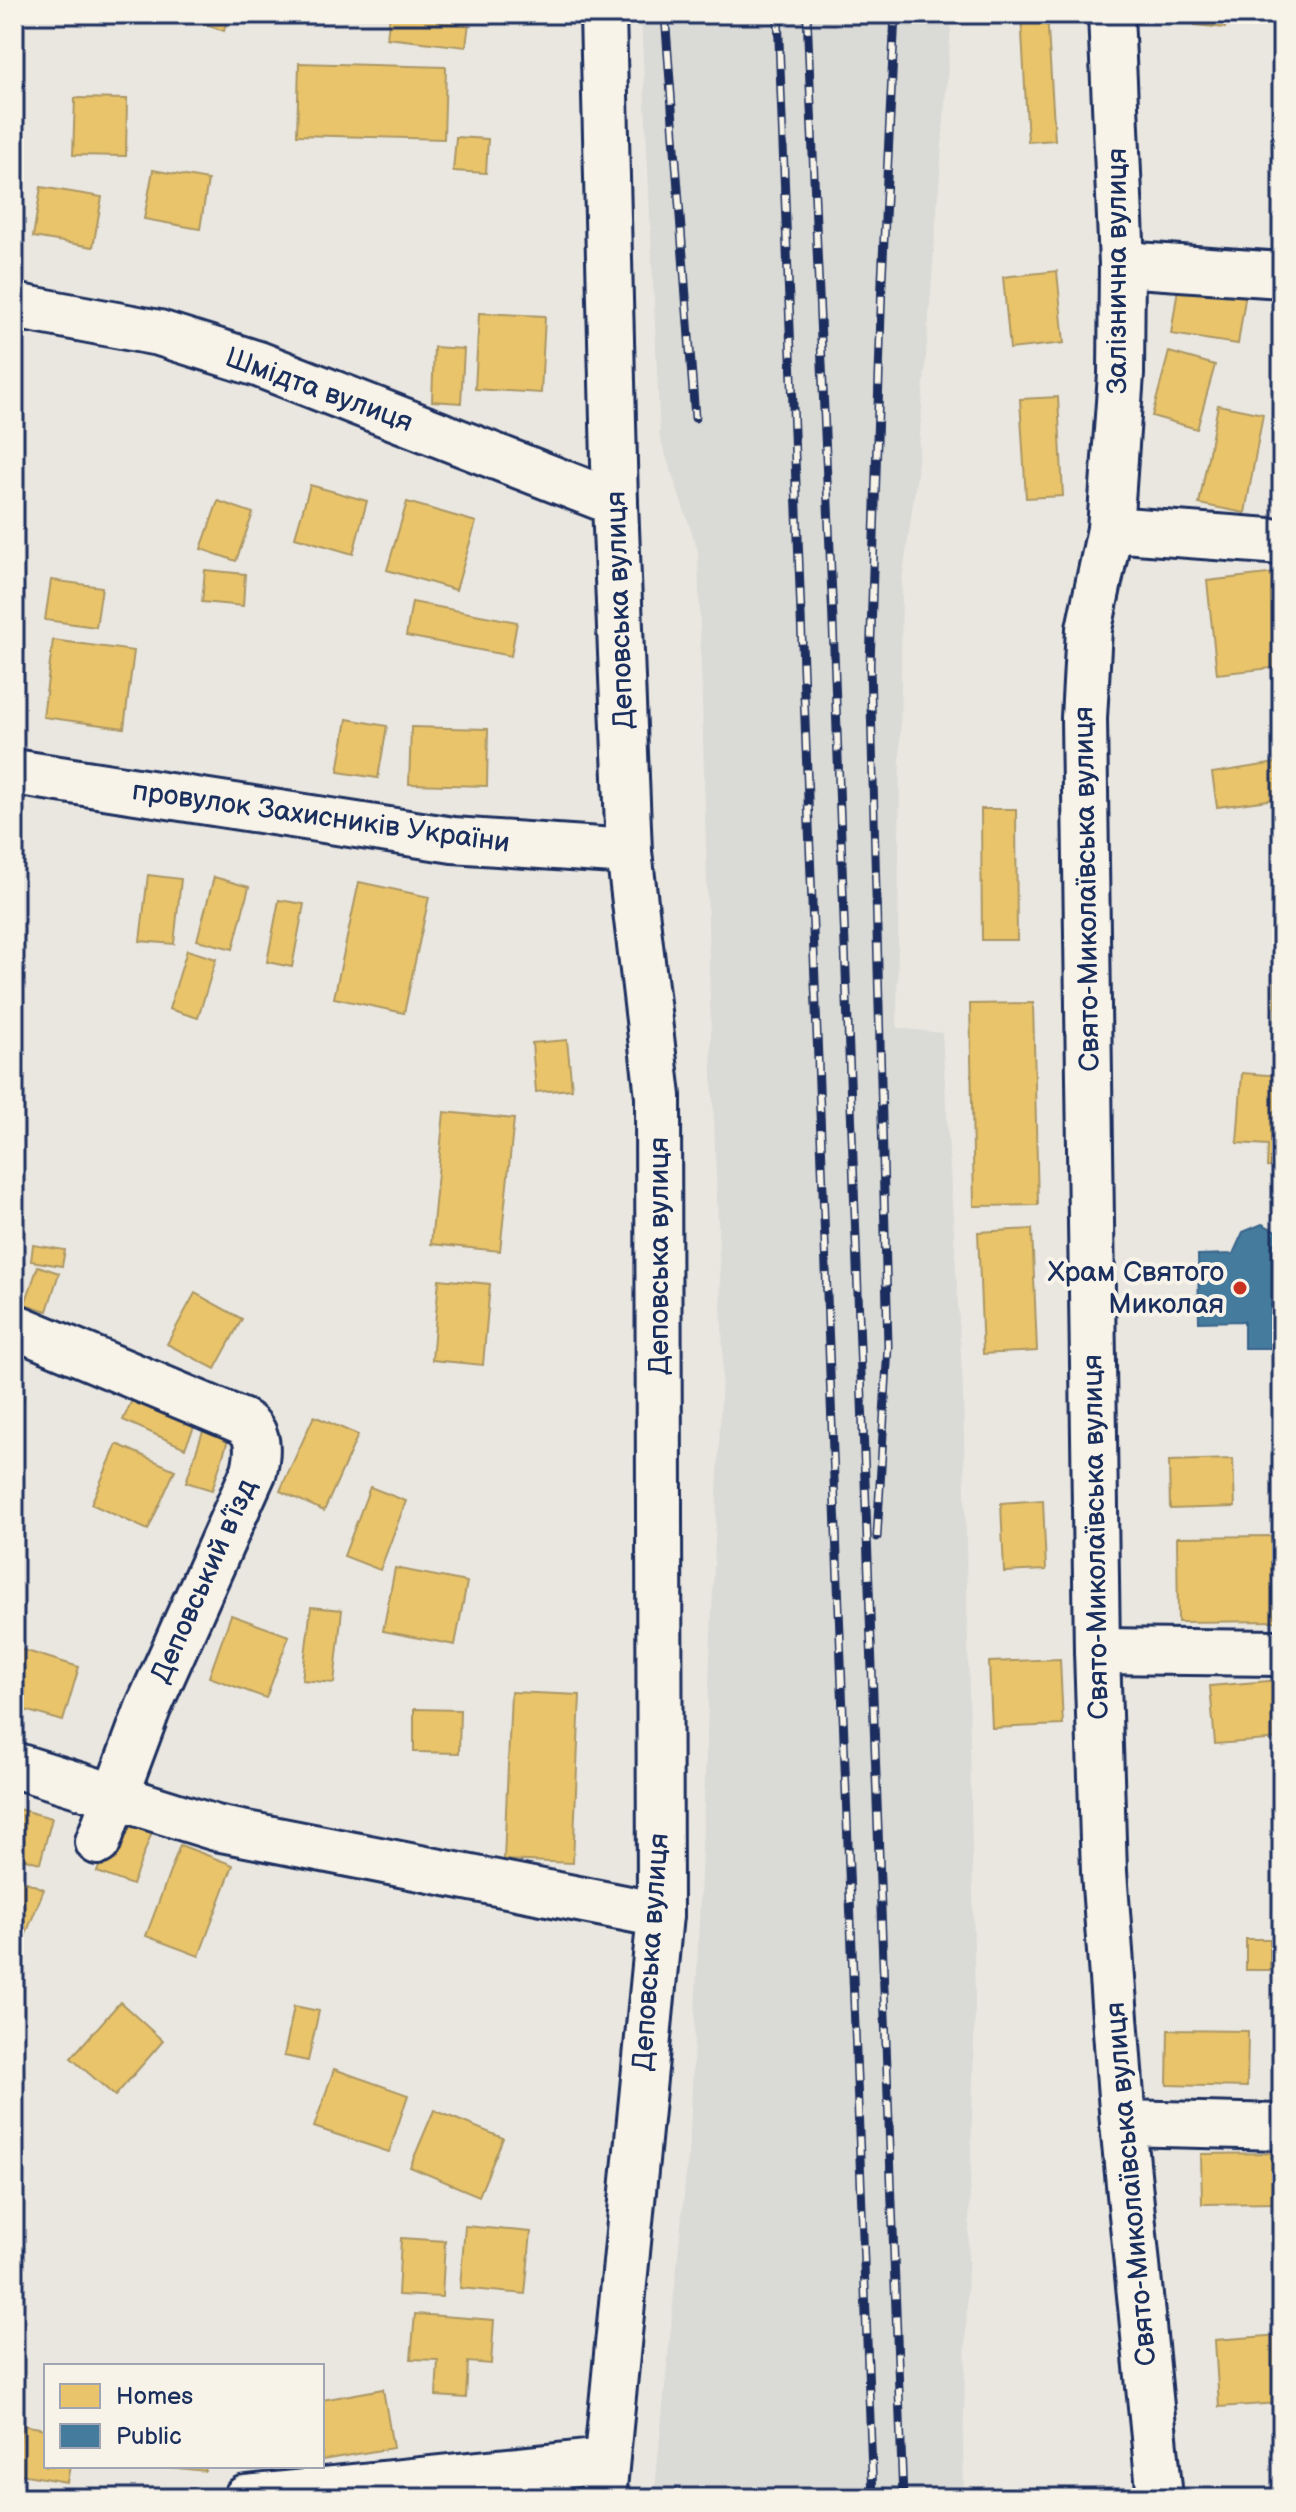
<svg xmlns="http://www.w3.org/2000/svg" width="1296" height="2512" font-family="'Balsamiq Sans',sans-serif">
  <rect width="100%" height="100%" fill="#eae7e0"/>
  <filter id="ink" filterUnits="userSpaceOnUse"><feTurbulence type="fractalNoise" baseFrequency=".0125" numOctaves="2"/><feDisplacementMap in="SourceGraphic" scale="16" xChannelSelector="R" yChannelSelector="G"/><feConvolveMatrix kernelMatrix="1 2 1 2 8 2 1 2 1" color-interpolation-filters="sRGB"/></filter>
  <g filter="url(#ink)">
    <polygon fill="#dadad6" points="641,14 952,14 917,474 902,582 897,1028 942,1033 963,1389 975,2002 963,2449 964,2498 654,2498 690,2134 723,1352 712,1074 698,551 660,438"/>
    <g fill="#e9c46a" stroke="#ab9766" stroke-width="2">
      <polygon points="175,14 229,14 224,31"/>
      <polygon points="390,14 470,14 466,47 387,38"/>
      <polygon points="1021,14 1047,14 1055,140 1028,142"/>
      <polygon points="1197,14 1227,14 1225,28 1195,25"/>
      <polygon points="299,63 446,67 444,139 297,135"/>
      <polygon points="75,98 127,99 126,156 73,155"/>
      <polygon points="456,137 488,139 486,173 453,171"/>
      <polygon points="14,167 22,168 18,202 14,201"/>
      <polygon points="153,170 208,180 200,229 144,219"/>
      <polygon points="41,187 102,197 93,247 33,237"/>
      <polygon points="1057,271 1064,343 1010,349 1003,277"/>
      <polygon points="1179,282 1246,292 1238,344 1171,334"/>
      <polygon points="479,313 545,316 541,393 475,389"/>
      <polygon points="434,347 464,349 461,403 432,401"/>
      <polygon points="1169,352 1215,365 1197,429 1152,416"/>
      <polygon points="1058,397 1063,496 1026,498 1020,399"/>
      <polygon points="1218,405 1263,414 1245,513 1199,504"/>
      <polygon points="310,485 367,501 353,554 295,537"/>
      <polygon points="218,501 253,513 236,561 201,549"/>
      <polygon points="407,502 476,522 456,590 387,570"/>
      <polygon points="205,570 245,574 243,606 202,602"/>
      <polygon points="1276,573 1282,628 1282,667 1217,674 1207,581"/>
      <polygon points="51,580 102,587 96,627 45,620"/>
      <polygon points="412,602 517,622 511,656 406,636"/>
      <polygon points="53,640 134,651 124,728 43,717"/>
      <polygon points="347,719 387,726 378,778 338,772"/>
      <polygon points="411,727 488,729 487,786 409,784"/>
      <polygon points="1282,762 1282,798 1217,807 1212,773"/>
      <polygon points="981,809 1016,809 1017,940 982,940"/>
      <polygon points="148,875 181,879 174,944 140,941"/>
      <polygon points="214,877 249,887 233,949 197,940"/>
      <polygon points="359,882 429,897 404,1013 334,998"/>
      <polygon points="279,900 304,904 292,967 267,962"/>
      <polygon points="187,950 216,959 198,1018 169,1009"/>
      <polygon points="1275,974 1282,974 1282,1070 1276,1070"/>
      <polygon points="1033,1003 1038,1205 974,1206 970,1004"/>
      <polygon points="567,1040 572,1089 536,1092 532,1043"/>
      <polygon points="1242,1073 1282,1076 1282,1168 1267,1167 1268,1145 1237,1143"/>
      <polygon points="444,1112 514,1119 500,1251 431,1244"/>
      <polygon points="1032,1229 1037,1351 983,1354 978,1232"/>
      <polygon points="33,1245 65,1250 62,1266 31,1261"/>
      <polygon points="38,1266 59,1273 47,1311 25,1304"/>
      <polygon points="439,1279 490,1284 483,1365 432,1360"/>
      <polygon points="195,1293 242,1319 215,1369 167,1344"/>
      <polygon points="136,1391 198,1418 185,1448 123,1420"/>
      <polygon points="14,1393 24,1396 14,1435"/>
      <polygon points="314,1416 358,1435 324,1511 280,1491"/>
      <polygon points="203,1431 228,1440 212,1490 186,1482"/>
      <polygon points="117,1444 175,1470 148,1530 91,1504"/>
      <polygon points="1233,1459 1235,1507 1170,1509 1169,1461"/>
      <polygon points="370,1487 406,1501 380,1570 344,1556"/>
      <polygon points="1043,1500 1046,1570 1004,1572 1001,1503"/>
      <polygon points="1272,1536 1272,1570 1282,1570 1282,1621 1178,1622 1177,1537"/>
      <polygon points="395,1568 467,1582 455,1645 383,1631"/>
      <polygon points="311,1607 342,1610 334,1683 302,1680"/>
      <polygon points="231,1615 289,1636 266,1698 209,1677"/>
      <polygon points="20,1649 79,1667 63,1721 14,1707 14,1671"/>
      <polygon points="1060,1659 1063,1725 992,1728 989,1662"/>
      <polygon points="1282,1680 1282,1739 1215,1744 1210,1686"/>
      <polygon points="511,1692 580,1695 573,1863 504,1860"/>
      <polygon points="414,1709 460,1710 459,1753 414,1752"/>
      <polygon points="14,1808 52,1818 40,1863 14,1856"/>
      <polygon points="118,1815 153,1829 132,1885 97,1872"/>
      <polygon points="180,1845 233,1865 199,1956 146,1936"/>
      <polygon points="14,1877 44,1889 26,1934 14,1929"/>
      <rect x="1246" y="1939" width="24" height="31"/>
      <polygon points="120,2002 163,2041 115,2096 71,2058"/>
      <polygon points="294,2006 319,2011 308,2061 284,2056"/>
      <polygon points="1168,2030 1248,2031 1247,2087 1167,2085"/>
      <polygon points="334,2069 408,2095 389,2152 314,2127"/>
      <polygon points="434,2110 503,2138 479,2196 410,2167"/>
      <polygon points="1282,2153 1282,2203 1202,2204 1201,2154"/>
      <polygon points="465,2226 531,2232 525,2294 460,2288"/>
      <polygon points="401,2238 445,2241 442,2297 398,2295"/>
      <polygon points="415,2314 494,2320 491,2364 468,2362 466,2398 436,2396 438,2360 411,2359"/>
      <polygon points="1282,2335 1282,2403 1219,2407 1215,2340"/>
      <polygon points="383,2389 393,2448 322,2460 322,2400"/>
      <polygon points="22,2425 46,2429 46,2466 70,2466 67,2482 14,2473"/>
      <polygon points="158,2466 206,2466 205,2471"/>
    </g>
    <polygon fill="#457b9d" stroke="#38648a" stroke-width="2" points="1262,1224 1282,1234 1282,1348 1244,1348 1244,1321 1199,1322 1198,1255 1233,1254 1243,1232"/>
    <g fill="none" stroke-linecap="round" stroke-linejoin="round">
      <g stroke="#1b2f5e" stroke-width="50">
        <g id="minor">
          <polyline points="603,14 615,503 629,852 658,1096 660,1915 603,2498"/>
          <polyline points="1111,14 1122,264 1121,374 1110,529 1089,629 1084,718 1097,1651 1104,1872 1123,2123 1160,2498"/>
          <polyline points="1122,264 1282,275"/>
          <polyline points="14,306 159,333 258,364 615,503"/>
          <polyline points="1110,529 1282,542"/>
          <polyline points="14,772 453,840 629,852"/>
          <path d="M14 1326 241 1421C261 1431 258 1453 254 1471L148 1708 98 1842"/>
          <polyline points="1097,1651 1282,1653"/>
          <polyline points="14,1765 216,1828 660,1915"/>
          <polyline points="1123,2123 1282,2127"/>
          <polyline points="246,2498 606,2461"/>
        </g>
      </g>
      <use href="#minor" stroke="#f7f3e8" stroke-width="44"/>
      <g stroke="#1b2f5e" stroke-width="9">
        <g id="rail">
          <polyline points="665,14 695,418"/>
          <polyline points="778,14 873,2498"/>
          <polyline points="807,14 832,597 903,2498"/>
          <polyline points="877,1537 888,1346 870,666 882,280 895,14"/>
        </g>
      </g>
      <use href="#rail" stroke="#f7f3e8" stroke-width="6" stroke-dasharray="18" stroke-linecap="butt"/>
    </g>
  </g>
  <circle fill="#c8321e" stroke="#f7f3e8" stroke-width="3" cx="1240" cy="1288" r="8"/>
  <g text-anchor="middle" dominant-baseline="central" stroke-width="8" stroke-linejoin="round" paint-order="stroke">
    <g font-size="28" fill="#1b2f5e" stroke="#f7f3e8">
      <text transform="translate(1117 271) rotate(-90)">Залізнична вулиця</text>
      <text transform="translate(319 390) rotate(20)">Шмідта вулиця</text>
      <text transform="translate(620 610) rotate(-92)">Деповська вулиця</text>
      <text transform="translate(321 817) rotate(8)">провулок Захисників України</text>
      <text transform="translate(1087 889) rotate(-91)">Свято-Миколаївська вулиця</text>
      <text transform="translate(659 1256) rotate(-90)">Деповська вулиця</text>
      <text transform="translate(1096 1537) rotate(-91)">Свято-Миколаївська вулиця</text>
      <text transform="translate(204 1581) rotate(-66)">Деповський в’їзд</text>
      <text transform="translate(651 1952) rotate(-86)">Деповська вулиця</text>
      <text transform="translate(1131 2184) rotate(-95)">Свято-Миколаївська вулиця</text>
    </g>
    <g font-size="28" fill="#1b2f5e" stroke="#f7f3e8" text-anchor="end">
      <text x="1224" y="1272">Храм Святого<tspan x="1224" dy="32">Миколая</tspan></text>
    </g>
  </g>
  <rect width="1296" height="2512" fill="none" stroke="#f7f3e8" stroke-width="48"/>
  <rect x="24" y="24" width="1248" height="2464" fill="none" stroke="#1b2f5e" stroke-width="3" filter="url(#ink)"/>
  <rect x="44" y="2364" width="280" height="104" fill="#f7f3e8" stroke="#9fa5b1" stroke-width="2"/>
  <rect x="60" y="2384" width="40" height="24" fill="#e9c46a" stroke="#9fa5b1" stroke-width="2"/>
  <text x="116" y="2404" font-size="24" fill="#1b2f5e">Homes</text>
  <rect x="60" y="2424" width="40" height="24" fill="#457b9d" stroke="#9fa5b1" stroke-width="2"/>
  <text x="116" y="2444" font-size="24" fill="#1b2f5e">Public</text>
</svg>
